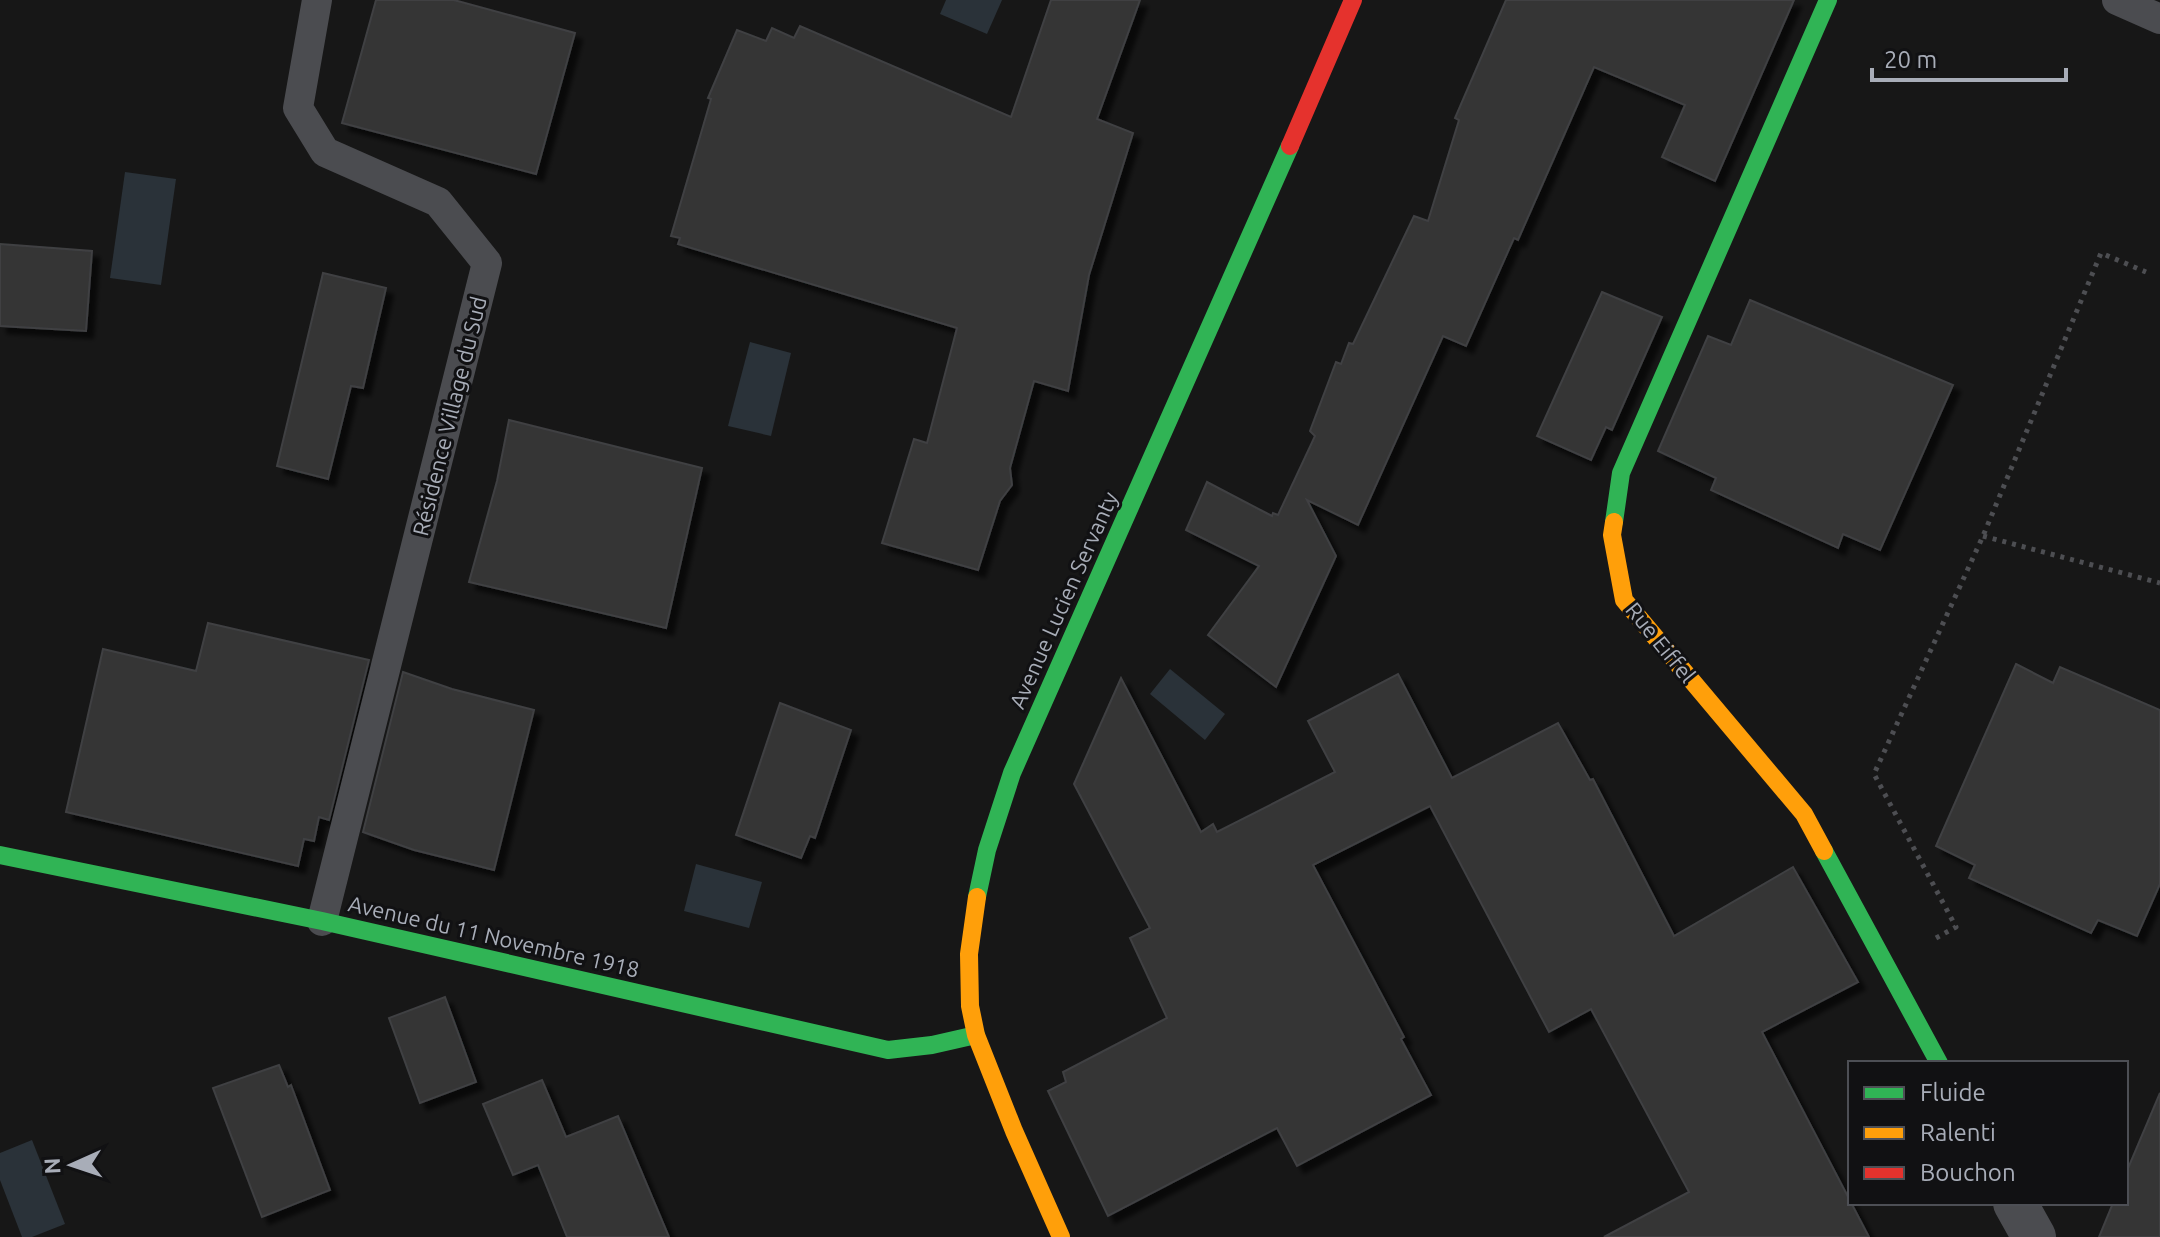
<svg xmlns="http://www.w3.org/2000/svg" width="2160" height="1237" font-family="Ubuntu,sans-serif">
  <defs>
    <filter id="shadow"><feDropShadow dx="7" dy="7" stdDeviation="2" flood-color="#0009"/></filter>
  </defs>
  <rect width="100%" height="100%" fill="#171717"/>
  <g fill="#2a3239">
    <polygon points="946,0 1002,0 987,34 940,14"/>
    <polygon points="125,172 176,179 161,285 110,278"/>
    <polygon points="750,342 791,353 771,436 728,426"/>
    <polygon points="1170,669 1225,714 1205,740 1150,694"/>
    <polygon points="696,864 762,882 749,928 684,911"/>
    <polygon points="32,1140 65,1224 32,1237 22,1237 0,1180 0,1153"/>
  </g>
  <g fill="#353536" stroke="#3f4043" stroke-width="2" filter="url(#shadow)">
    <polygon points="376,0 454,0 575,33 536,174 342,123"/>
    <polygon points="1051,0 1140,0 1097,119 1133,133 1089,275 1068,391 1034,381 1010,468 1012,485 1000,501 978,570 882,543 914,439 927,443 957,328 678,244 680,238 671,236 711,99 708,98 737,30 766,41 772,28 794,38 800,26 1011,117"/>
    <polygon points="1506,0 1794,0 1715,181 1662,157 1685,105 1594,67 1518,240 1514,238 1466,346 1443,336 1358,525 1307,500 1336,556 1276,687 1208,635 1259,566 1186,530 1207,482 1272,516 1273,513 1278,515 1315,436 1310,431 1336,362 1341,364 1349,343 1353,344 1414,216 1428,221 1459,120 1455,118"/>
    <polygon points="0,244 92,251 86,331 0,326"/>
    <polygon points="323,273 386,288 363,388 351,386 328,479 277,466"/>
    <polygon points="1602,292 1662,317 1612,430 1606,427 1591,460 1537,436"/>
    <polygon points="1750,300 1953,385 1880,550 1843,534 1838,548 1711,490 1716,478 1658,451 1708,336 1731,345"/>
    <polygon points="509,420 702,468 666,628 469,582 497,481"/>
    <polygon points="208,623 369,660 329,820 319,817 314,841 304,839 298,866 66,812 103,649 196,671"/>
    <polygon points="2016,664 2053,683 2060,667 2160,710 2160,884 2137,936 2098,920 2091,933 1969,878 1975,865 1936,846"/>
    <polygon points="403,672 452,689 534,710 494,870 414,850 363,832"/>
    <polygon points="1398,674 1452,778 1558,723 1590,780 1593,779 1674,936 1793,867 1858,982 1762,1032 1869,1237 1604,1237 1689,1192 1591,1009 1549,1032 1430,806 1313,865 1404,1037 1401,1039 1431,1095 1297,1166 1277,1128 1108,1216 1048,1091 1066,1082 1063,1072 1167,1018 1130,938 1150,928 1074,784 1121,678 1201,832 1213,824 1217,832 1335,772 1308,721"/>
    <polygon points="780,703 851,730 815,838 810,836 801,858 736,835"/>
    <polygon points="445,997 476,1082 420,1103 389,1018"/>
    <polygon points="279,1065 288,1087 291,1085 330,1190 262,1217 213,1088"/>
    <polygon points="542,1080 566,1137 618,1116 669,1237 567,1237 538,1165 513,1175 483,1104"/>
    <polygon points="2160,1093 2160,1237 2099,1237 2113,1203 2126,1203 2126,1173"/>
  </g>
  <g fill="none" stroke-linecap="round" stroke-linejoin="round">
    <g stroke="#4d4e52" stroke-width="5" stroke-dasharray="4 6" stroke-linecap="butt">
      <polyline points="1983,536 2160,583"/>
      <polyline points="1936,938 1956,927 1874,774 1983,536 2101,253 2146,272"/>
    </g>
    <g stroke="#4b4c50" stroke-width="30">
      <polyline points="317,0 298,108 325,152 438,202 487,263 322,921"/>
      <polyline points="2117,0 2160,19"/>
    </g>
    <polyline stroke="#4b4c50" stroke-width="44" points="2015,1203 2034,1237"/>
    <g stroke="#30b455" stroke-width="18">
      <polyline points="1614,522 1621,473 1828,0"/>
      <polyline points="1824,851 1939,1063"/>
      <polyline points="0,855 322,921 888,1050 932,1045 976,1035"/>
      <polyline points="977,897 987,850 1012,773 1290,146"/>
    </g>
    <g stroke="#ff9f0a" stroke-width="18">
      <polyline points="1614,522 1612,535 1624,600 1804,814 1824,851"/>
      <polyline points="977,897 969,954 970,1006 976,1035 1014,1131 1061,1237"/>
    </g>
    <polyline stroke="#e5322d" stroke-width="18" points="1290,146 1353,0"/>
  </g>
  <g text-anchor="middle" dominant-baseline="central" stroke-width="6" stroke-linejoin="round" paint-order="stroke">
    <g font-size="22" fill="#a8adb8" stroke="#111113">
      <text transform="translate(449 416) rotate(-76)">Résidence Village du Sud</text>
      <text transform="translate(1063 600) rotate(-66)">Avenue Lucien Servanty</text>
      <text transform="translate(1661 642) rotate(51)">Rue Eiffel</text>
      <text transform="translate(494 936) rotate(13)">Avenue du 11 Novembre 1918</text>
    </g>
  </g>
  <rect x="1848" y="1061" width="280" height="144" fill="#111113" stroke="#4d4f55" stroke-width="2"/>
  <rect x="1864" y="1087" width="40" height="12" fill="#30b455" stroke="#4d4f55" stroke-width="2"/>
  <text x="1920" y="1101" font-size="24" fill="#a8adb8">Fluide</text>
  <rect x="1864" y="1127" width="40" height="12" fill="#ff9f0a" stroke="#4d4f55" stroke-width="2"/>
  <text x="1920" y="1141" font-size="24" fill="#a8adb8">Ralenti</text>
  <rect x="1864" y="1167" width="40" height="12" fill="#e5322d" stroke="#4d4f55" stroke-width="2"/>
  <text x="1920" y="1181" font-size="24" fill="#a8adb8">Bouchon</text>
  <g transform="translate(72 1165) rotate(267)" stroke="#111113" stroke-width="6" paint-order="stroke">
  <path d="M0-6L14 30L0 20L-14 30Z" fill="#a8adb8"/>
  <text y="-12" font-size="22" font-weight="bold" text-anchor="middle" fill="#a8adb8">N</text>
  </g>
  <path d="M1872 68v12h194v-12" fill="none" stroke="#a8adb8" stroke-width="4"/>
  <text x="1884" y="68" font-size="24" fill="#a8adb8" stroke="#111113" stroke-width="6" paint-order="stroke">20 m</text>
</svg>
